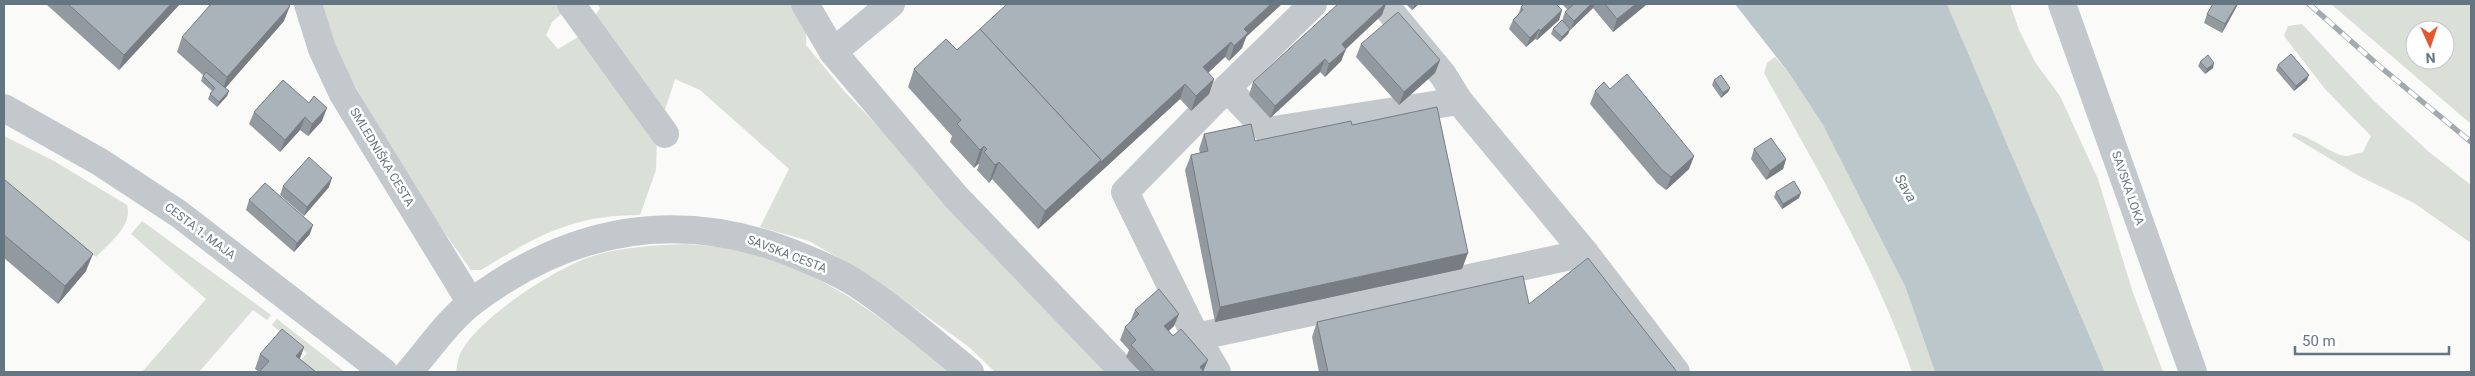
<svg xmlns="http://www.w3.org/2000/svg" width="2475" height="376" font-family="Roboto,sans-serif">
  <rect width="100%" height="100%" fill="#fafaf8"/>
  <g fill="#dadfd7" fill-rule="evenodd">
    <path d="M319 4H564L568 8 552 22 546 35 558 49 588 31 657 138 656 170 640 215C572 215 537 236 481 270H471L425 205 332 47Z"/>
    <polygon points="597,4 796,4 807,18 806,45 844,91 1114,372 995,372 969,347 872,277 809,241 760,227 789,169 700,90 675,79 664,113 592,20 600,8"/>
    <polygon points="1947,4 2010,4 2019,30 2035,62 2060,96 2098,179 2133,293 2163,372 2105,372"/>
    <path d="M2331 4H2471V124ZM2415 30H2445V60H2415Z"/>
    <path d="M2302 24 2374 101 2429 152 2471 185V243L2414 203 2359 176 2292 136 2294 133C2311 136 2334 157 2348 156 2353 155 2358 153 2363 152L2371 136 2325 89 2284 36 2288 26Z"/>
    <path d="M1775 57 1789 73 1823 125 1869 212 1905 286 1935 372H1912C1875 266 1818 171 1764 73L1767 63Z"/>
    <path d="M4 136 54 161 127 205C133 226 109 243 96 257L4 178Z"/>
    <polygon points="142,221 271,315 267,320 253,310 199,372 142,372 206,299 131,234"/>
    <path d="M686 244C710 246 734 248 757 255 832 276 890 324 948 372H456C457 366 458 356 462 350 482 316 550 272 587 258 619 247 653 245 686 244Z"/>
    <polygon points="277,319 345,372 292,372 291,371 307,353 272,325"/>
  </g>
  <polygon fill="#bbc7cb" points="1735,4 1947,4 2105,372 1935,372 1905,286 1823,125 1789,73"/>
  <g fill="none" stroke-linecap="round" stroke-linejoin="round">
    <g stroke="#c3c8cc" stroke-width="28">
      <polyline points="308,4 322,49 343,94 471,303"/>
      <polyline points="571,4 665,134"/>
      <polyline points="805,4 833,52 956,197 1124,372"/>
      <polyline points="2062,4 2193,372"/>
      <polyline points="833,52 891,4"/>
      <polyline points="1227,88 1268,131 1459,101"/>
      <polyline points="4,108 100,162 179,214 384,372"/>
      <polyline points="1585,253 1676,372"/>
      <polyline points="1196,337 1585,253 1459,101 1443,75 1384,4"/>
      <path d="M409 372C429 349 448 321 472 302 570 228 677 208 792 253 814 262 837 271 857 284 897 310 933 342 970 372"/>
      <polyline points="1217,372 1196,337 1125,192 1227,88 1313,4"/>
    </g>
    <g stroke="#a2aab0" stroke-width="5.5">
      <polyline id="rail" points="2309,4 2378,65 2471,142"/>
    </g>
    <use href="#rail" stroke="#fff" stroke-width="4" stroke-dasharray="11" stroke-linecap="butt"/>
  </g>
  <g fill="#929a9f">
    <polygon points="46,4 180,4 119,70"/>
    <polygon points="1406,4 1419,4 1412,10"/>
    <polygon points="1524,4 1556,4 1562,10 1559,20 1537,40 1535,39 1526,47 1509,29 1513,20 1518,15 1521,7"/>
    <polygon points="1562,4 1646,4 1646,5 1613,32 1593,8 1570,30 1568,34 1560,42 1551,34 1553,29 1562,21 1565,12 1568,10"/>
    <polygon points="2238,4 2222,33 2204,23 2207,14"/>
    <polygon points="1382,15 1346,49 1341,61 1325,77 1320,72 1270,118 1249,95 1253,82"/>
    <polygon points="284,21 225,88 229,91 227,96 217,107 208,99 210,94 212,91 201,81 203,75 177,52 182,37"/>
    <polygon points="1246,37 1242,48 1229,61 1225,57 1208,73 1214,79 1209,94 1191,111 1180,99 1038,229 992,179 989,183 977,170 979,165 978,164 974,168 950,142 952,136 908,87 914,69 957,50"/>
    <polygon points="1361,44 1440,60 1435,73 1399,105 1356,57"/>
    <polygon points="2200,62 2213,68 2205,74 2198,66"/>
    <polygon points="2278,65 2307,80 2294,91 2276,70"/>
    <polygon points="283,80 322,121 308,136 300,130 280,152 249,124 254,112"/>
    <polygon points="1714,80 1730,88 1728,92 1721,98 1712,85"/>
    <polygon points="1610,89 1694,156 1689,169 1666,190 1657,183 1590,104 1595,91"/>
    <polygon points="1352,125 1462,269 1215,322 1185,170 1191,155 1200,153 1199,149 1204,134 1255,141"/>
    <polygon points="1754,149 1786,159 1783,169 1766,180 1751,159"/>
    <polygon points="4,179 86,271 58,304 4,258"/>
    <polygon points="283,186 329,187 304,216 280,195"/>
    <polygon points="1776,192 1799,198 1782,209 1774,197"/>
    <polygon points="249,200 310,234 294,252 246,210"/>
    <polygon points="1529,304 1677,372 1319,372 1312,337 1317,322"/>
    <polygon points="1135,310 1174,326 1169,331 1204,372 1140,372 1126,357 1129,350 1120,340 1125,327 1130,322"/>
    <polygon points="304,347 300,359 316,372 259,372 255,369 260,354"/>
  </g>
  <g fill="#777d82">
    <polygon points="171,4 180,4 119,70 124,55"/>
    <polygon points="1271,4 1282,4 1246,37 1242,48 1229,61 1234,46 1244,29"/>
    <polygon points="1385,4 1386,4 1382,15 1337,57 1342,44"/>
    <polygon points="1415,4 1419,4 1412,10"/>
    <polygon points="1591,4 1595,4 1593,8 1570,30 1574,21"/>
    <polygon points="1636,4 1646,4 1646,5 1613,32 1617,19"/>
    <polygon points="2237,4 2238,4 2222,33 2225,24"/>
    <polygon points="290,6 284,21 222,92 227,77"/>
    <polygon points="1562,10 1559,20 1537,40 1540,31"/>
    <polygon points="1539,29 1535,39 1526,47 1530,38"/>
    <polygon points="1570,29 1568,34 1560,42 1562,37"/>
    <polygon points="1231,42 1225,57 1198,82 1203,67"/>
    <polygon points="1346,49 1341,61 1325,77 1329,64"/>
    <polygon points="1325,59 1320,72 1270,118 1275,106"/>
    <polygon points="1440,60 1435,73 1399,105 1404,92"/>
    <polygon points="2214,63 2213,68 2205,74 2207,69"/>
    <polygon points="2309,75 2307,80 2294,91 2296,86"/>
    <polygon points="1214,79 1209,94 1191,111 1196,96"/>
    <polygon points="1185,84 1180,99 1094,178 1100,163"/>
    <polygon points="1730,88 1728,92 1721,98 1723,93"/>
    <polygon points="229,91 227,96 217,107 219,102"/>
    <polygon points="327,108 322,121 308,136 312,124"/>
    <polygon points="305,117 300,130 280,152 285,140"/>
    <polygon points="984,146 978,164 974,168 980,150"/>
    <polygon points="1694,156 1689,169 1666,190 1671,177"/>
    <polygon points="1786,159 1783,169 1766,180 1770,171"/>
    <polygon points="1101,160 1094,178 1038,229 1045,211"/>
    <polygon points="999,162 992,179 989,183 995,165"/>
    <polygon points="332,178 329,187 304,216 307,207"/>
    <polygon points="1801,193 1799,198 1782,209 1783,204"/>
    <polygon points="313,225 310,234 294,252 297,243"/>
    <polygon points="1468,253 1462,269 1215,322 1220,307"/>
    <polygon points="93,254 86,271 58,304 65,286"/>
    <polygon points="1179,314 1174,326 1160,338 1164,326"/>
    <polygon points="304,347 298,362 296,356"/>
    <polygon points="1208,360 1203,372 1200,367"/>
  </g>
  <g fill="#aab3b9" stroke="#777d82">
    <polygon points="68,4 171,4 124,55"/>
    <polygon points="211,4 287,4 290,6 227,77 182,37"/>
    <polygon points="1007,4 1271,4 1244,29 1248,33 1234,46 1231,42 1203,67 1214,79 1196,96 1185,84 1100,163 1101,160 980,29"/>
    <polygon points="1338,4 1385,4 1342,44 1346,49 1329,64 1325,59 1275,106 1253,82"/>
    <polygon points="1524,4 1537,4 1538,5 1539,4 1556,4 1562,10 1540,31 1539,29 1530,38 1513,20 1523,10 1521,7"/>
    <polygon points="1574,4 1591,4 1574,21 1565,12"/>
    <polygon points="1605,4 1636,4 1617,19"/>
    <polygon points="2213,4 2237,4 2225,24 2207,14"/>
    <polygon points="1398,12 1440,60 1404,92 1361,44"/>
    <polygon points="1562,20 1570,29 1562,37 1553,29"/>
    <polygon points="980,29 1101,160 1045,211 999,162 995,165 984,152 987,149 984,146 980,150 957,124 961,120 914,69 946,39 957,50"/>
    <polygon points="2291,54 2309,75 2296,86 2278,65"/>
    <polygon points="2208,55 2214,63 2207,69 2200,62"/>
    <polygon points="206,72 229,91 219,102 210,94 215,88 203,76"/>
    <polygon points="1627,74 1694,156 1671,177 1662,170 1595,91 1604,82 1610,89"/>
    <polygon points="1721,75 1730,88 1723,93 1714,80"/>
    <polygon points="283,80 309,103 314,96 327,108 312,124 305,117 285,140 254,112"/>
    <polygon points="1437,107 1468,253 1220,307 1191,155 1208,151 1204,134 1251,124 1255,141 1351,121 1352,125"/>
    <polygon points="1771,138 1786,159 1770,171 1754,149"/>
    <polygon points="309,157 332,178 307,207 283,186"/>
    <polygon points="4,179 93,254 65,286 4,235"/>
    <polygon points="1794,181 1801,193 1783,204 1776,192"/>
    <polygon points="265,183 313,225 297,243 249,200"/>
    <polygon points="1588,258 1677,372 1328,372 1317,322 1523,276 1529,304"/>
    <polygon points="1159,289 1179,314 1164,326 1173,336 1181,329 1208,360 1200,367 1204,372 1155,372 1131,345 1136,340 1125,327 1139,314 1135,310"/>
    <polygon points="282,329 304,347 296,356 316,372 259,372 269,361 260,354"/>
  </g>
  <g text-anchor="middle" dominant-baseline="central" stroke-width="5" stroke-linejoin="round" paint-order="stroke">
    <g font-size="12" fill="#657683" stroke="#fff">
      <text transform="translate(382 157) rotate(59)">SMLEDNIŠKA CESTA</text>
      <text transform="translate(2128 188) rotate(71)">SAVSKA LOKA</text>
      <text transform="translate(200 231) rotate(37)">CESTA 1. MAJA</text>
      <text transform="translate(787 254) rotate(21)">SAVSKA CESTA</text>
    </g>
    <g font-size="14" font-style="italic" fill="#60757c" stroke="#fff">
      <text transform="translate(1906 188) rotate(60)">Sava</text>
    </g>
  </g>
  <rect width="2475" height="376" fill="none" stroke="#657683" stroke-width="10"/>
  <g transform="translate(2430 45) rotate(177)"><circle r="24" fill="#ffffff" stroke="#c1c8cd"/>
  <path d="M0-4L9 19L0 12L-9 19Z" fill="#e4572e"/>
  <text y="-8" font-size="14" font-weight="bold" text-anchor="middle" fill="#657683">N</text>
  </g>
  <path d="M2295 346v8h154v-8" fill="none" stroke="#657683" stroke-width="2.5"/>
  <text x="2302" y="346" font-size="15" fill="#657683" stroke="#ffffff" stroke-width="4" paint-order="stroke">50 m</text>
</svg>
